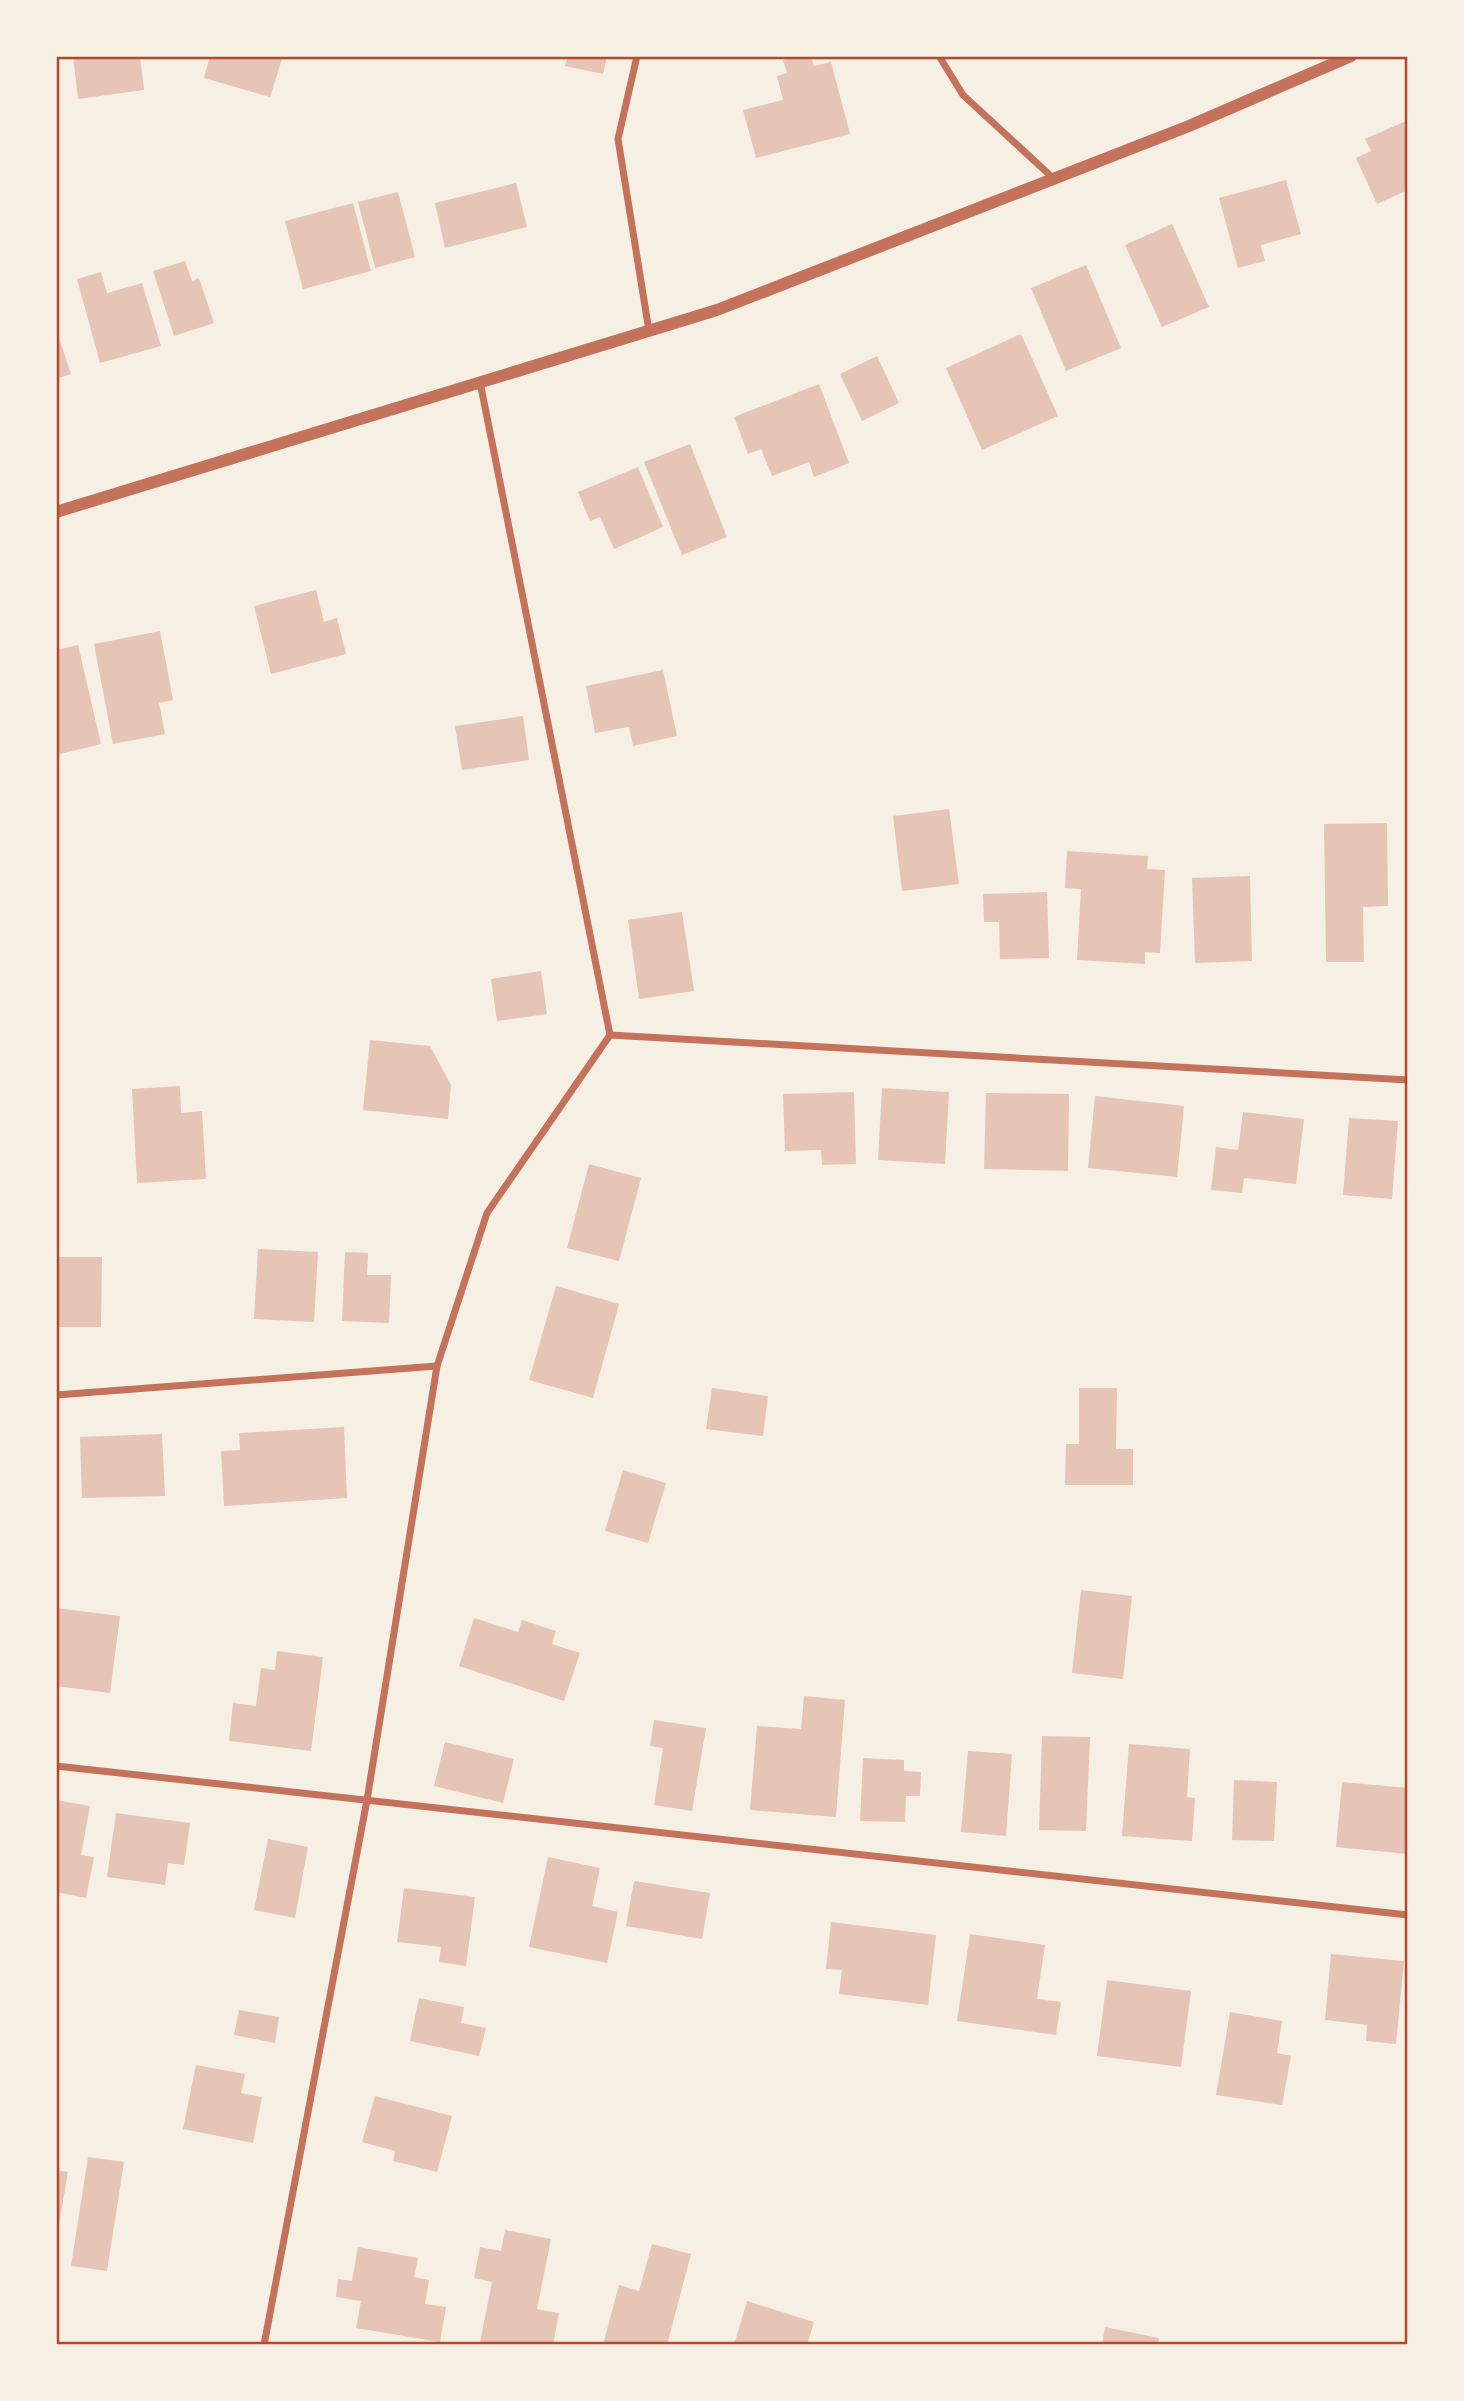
<svg xmlns="http://www.w3.org/2000/svg" width="1464" height="2401" font-family="'Roboto Condensed',sans-serif">
  <rect width="100%" height="100%" fill="#f6efe4"/>
  <g fill="#e6c5b7">
    <polygon points="73,56 140,56 144,90 78,99"/>
    <polygon points="210,56 283,56 270,97 204,78"/>
    <polygon points="568,56 607,56 603,74 565,66"/>
    <polygon points="796,56 811,56 814,66 831,62 850,134 756,158 743,110 783,100 777,76 787,73 783,60"/>
    <polygon points="1408,120 1408,190 1377,204 1356,158 1371,151 1365,139"/>
    <polygon points="1286,180 1301,234 1261,245 1265,261 1238,268 1219,198"/>
    <polygon points="516,183 527,227 445,248 435,203"/>
    <polygon points="398,192 415,257 375,268 358,202"/>
    <polygon points="353,203 371,271 303,289 285,221"/>
    <polygon points="1172,224 1209,307 1162,327 1125,245"/>
    <polygon points="185,261 192,281 199,278 214,323 174,336 153,271"/>
    <polygon points="1086,265 1121,348 1066,371 1031,288"/>
    <polygon points="101,272 107,293 142,283 161,346 100,363 77,279"/>
    <polygon points="56,329 71,374 56,379"/>
    <polygon points="1021,334 1058,416 982,450 946,368"/>
    <polygon points="877,356 899,403 862,421 840,374"/>
    <polygon points="819,384 849,463 814,477 809,462 772,476 761,449 748,454 734,417"/>
    <polygon points="690,444 727,537 682,555 644,462"/>
    <polygon points="638,467 663,527 614,549 600,517 590,521 578,492"/>
    <polygon points="316,590 324,622 337,618 346,654 271,674 254,606"/>
    <polygon points="160,631 173,700 159,703 165,734 113,744 94,644"/>
    <polygon points="78,645 101,744 56,755 56,650"/>
    <polygon points="663,670 677,736 633,746 629,727 595,733 586,686"/>
    <polygon points="523,716 529,760 462,770 455,726"/>
    <polygon points="949,809 959,884 902,891 893,816"/>
    <polygon points="1387,823 1388,906 1363,907 1364,962 1326,962 1324,824"/>
    <polygon points="1067,851 1148,856 1147,869 1165,870 1160,953 1145,952 1145,964 1077,960 1081,889 1065,888"/>
    <polygon points="1250,876 1252,961 1195,963 1192,878"/>
    <polygon points="1047,892 1049,958 1000,959 999,922 984,922 983,894"/>
    <polygon points="682,912 694,991 639,999 628,920"/>
    <polygon points="541,971 547,1014 497,1021 491,979"/>
    <polygon points="370,1040 430,1046 451,1085 448,1119 363,1110"/>
    <polygon points="180,1086 181,1113 202,1111 206,1179 137,1183 132,1089"/>
    <polygon points="882,1088 949,1092 945,1164 878,1160"/>
    <polygon points="854,1092 856,1164 822,1165 821,1150 785,1151 783,1094"/>
    <polygon points="986,1093 1069,1094 1068,1171 984,1169"/>
    <polygon points="1095,1096 1184,1106 1177,1177 1088,1168"/>
    <polygon points="1243,1112 1304,1119 1296,1184 1244,1178 1242,1193 1211,1190 1216,1147 1238,1150"/>
    <polygon points="1349,1118 1398,1121 1392,1199 1343,1195"/>
    <polygon points="589,1164 641,1178 619,1261 567,1248"/>
    <polygon points="258,1249 318,1252 314,1322 254,1319"/>
    <polygon points="345,1252 368,1253 367,1275 391,1275 389,1323 342,1321"/>
    <polygon points="56,1257 102,1257 101,1327 56,1327"/>
    <polygon points="556,1286 619,1304 593,1398 529,1380"/>
    <polygon points="712,1388 768,1396 763,1436 706,1429"/>
    <polygon points="1079,1388 1117,1388 1116,1449 1133,1449 1133,1485 1065,1485 1066,1444 1079,1444"/>
    <polygon points="344,1427 347,1498 224,1506 221,1451 240,1450 239,1433"/>
    <polygon points="162,1434 165,1496 82,1498 80,1437"/>
    <polygon points="623,1470 666,1483 648,1543 605,1531"/>
    <polygon points="1081,1590 1132,1596 1123,1679 1072,1673"/>
    <polygon points="56,1608 120,1616 110,1693 56,1686"/>
    <polygon points="474,1618 518,1632 522,1620 556,1631 552,1644 580,1653 564,1701 459,1666"/>
    <polygon points="277,1651 323,1657 311,1751 229,1741 233,1703 256,1706 261,1668 275,1670"/>
    <polygon points="804,1696 845,1700 836,1817 750,1810 757,1726 801,1729"/>
    <polygon points="654,1720 706,1728 692,1811 654,1805 663,1748 650,1746"/>
    <polygon points="1042,1736 1090,1737 1086,1831 1039,1830"/>
    <polygon points="445,1742 514,1759 503,1803 434,1786"/>
    <polygon points="1129,1744 1190,1749 1187,1797 1195,1798 1192,1841 1122,1836"/>
    <polygon points="968,1751 1012,1754 1006,1836 961,1832"/>
    <polygon points="863,1758 904,1760 904,1771 921,1772 920,1796 906,1796 905,1822 860,1821"/>
    <polygon points="1234,1780 1277,1782 1274,1841 1232,1840"/>
    <polygon points="1342,1782 1408,1788 1408,1854 1336,1847"/>
    <polygon points="56,1800 90,1806 81,1855 94,1857 86,1898 56,1892"/>
    <polygon points="116,1813 190,1823 184,1865 168,1863 165,1885 107,1877"/>
    <polygon points="268,1839 308,1847 295,1918 254,1910"/>
    <polygon points="548,1857 600,1868 592,1906 618,1912 607,1963 529,1947"/>
    <polygon points="634,1881 710,1893 702,1939 626,1926"/>
    <polygon points="404,1888 475,1897 466,1966 439,1962 441,1947 397,1942"/>
    <polygon points="831,1922 936,1935 928,2005 839,1994 842,1970 826,1969"/>
    <polygon points="970,1934 1045,1945 1037,1999 1061,2002 1056,2035 957,2021"/>
    <polygon points="1331,1954 1404,1961 1396,2044 1366,2041 1367,2025 1325,2020"/>
    <polygon points="1107,1980 1191,1991 1181,2067 1097,2056"/>
    <polygon points="419,1998 464,2007 461,2023 486,2028 479,2056 410,2041"/>
    <polygon points="239,2010 279,2017 275,2043 234,2035"/>
    <polygon points="1230,2012 1282,2021 1277,2053 1291,2056 1282,2105 1216,2095"/>
    <polygon points="196,2065 245,2074 241,2093 262,2097 253,2143 183,2129"/>
    <polygon points="375,2096 452,2116 437,2172 393,2161 395,2151 362,2142"/>
    <polygon points="88,2157 124,2162 107,2271 71,2266"/>
    <polygon points="56,2170 68,2172 57,2236 56,2236"/>
    <polygon points="505,2230 551,2239 537,2309 559,2313 553,2345 494,2345 480,2342 492,2282 474,2278 480,2247 501,2251"/>
    <polygon points="652,2244 691,2254 667,2345 603,2345 619,2285 639,2291"/>
    <polygon points="358,2247 418,2258 414,2277 429,2280 425,2304 446,2307 440,2342 356,2328 361,2301 336,2297 338,2279 352,2281"/>
    <polygon points="747,2301 814,2322 807,2345 734,2345"/>
    <polygon points="1105,2327 1159,2338 1158,2345 1102,2345"/>
  </g>
  <g fill="none" stroke-linecap="round" stroke-linejoin="round">
    <g stroke="#c5725c" stroke-width="7">
      <polyline points="637,56 618,139 649,331"/>
      <polyline points="939,56 963,95 1053,178"/>
      <polyline points="610,1035 1408,1080"/>
      <polyline points="56,1395 437,1366"/>
      <polyline points="56,1766 1408,1915"/>
      <polyline points="264,2345 367,1800 437,1366 487,1213 610,1035 480,382"/>
    </g>
    <polyline stroke="#c5725c" stroke-width="12" points="56,512 717,310 1189,126 1351,56"/>
  </g>
  <rect width="1464" height="2401" fill="none" stroke="#f6efe4" stroke-width="116"/>
  <rect x="58" y="58" width="1348" height="2285" fill="none" stroke="#b5482f" stroke-width="2.5"/>
</svg>
